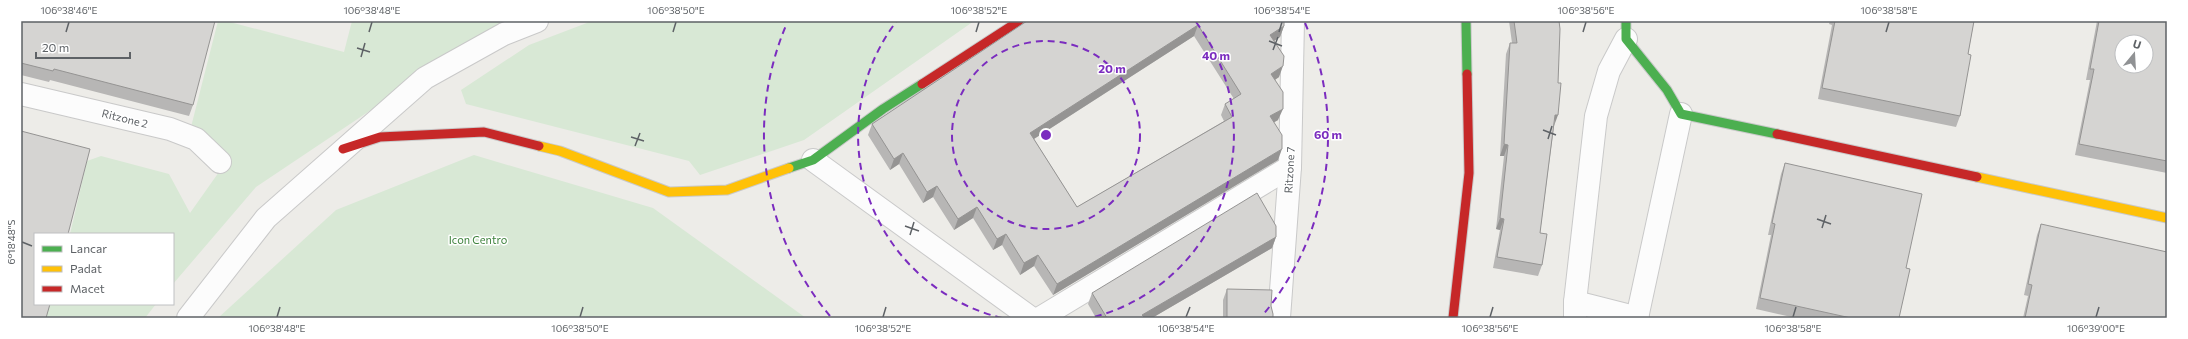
<svg xmlns="http://www.w3.org/2000/svg" width="2188" height="339" font-family="Commissioner,sans-serif">
  <rect width="100%" height="100%" fill="#edece8"/>
  <g fill="#d8e8d5">
    <polygon points="218,21 226,21 344,52 352,21 517,21 468,45 256,187 173,284 173,234 70,234 87,161 101,156 169,174 190,213 219,172 191,127"/>
    <polygon points="592,21 974,21 804,140 700,175 689,161 466,104 461,90 529,45"/>
    <polygon points="474,155 653,208 806,318 218,318 336,210"/>
    <polygon points="35,304 156,304 145,318 21,318"/>
  </g>
  <g fill="none" stroke-linecap="round" stroke-linejoin="round">
    <g stroke="#c9c9c9" stroke-width="24">
      <g id="street">
        <polyline points="21,94 170,129 196,139 220,162"/>
        <polyline points="813,160 1031,318"/>
        <polyline points="1575,302 1638,318"/>
        <polyline points="188,318 266,218 425,78 504,34 537,21"/>
        <polyline points="1040,318 1290,167"/>
        <polyline points="1279,318 1290,167 1293,21"/>
        <polyline points="1575,318 1575,302 1596,116 1609,71 1626,39"/>
        <polyline points="1637,318 1681,114"/>
      </g>
    </g>
    <g stroke="#c9c9c9" stroke-width="11">
      <g id="fast">
        <polyline points="1466,21 1467,74"/>
        <polyline points="1626,21 1626,39 1667,90 1681,114 1777,134"/>
        <polyline points="789,168 813,160 883,109 922,84"/>
      </g>
    </g>
    <g stroke="#c9c9c9" stroke-width="11">
      <g id="slow">
        <polyline points="539,146 560,151 669,192 727,190 789,168"/>
        <polyline points="1977,177 2167,218"/>
      </g>
    </g>
    <g stroke="#c9c9c9" stroke-width="11">
      <g id="jam">
        <polyline points="922,84 1019,21"/>
        <polyline points="1777,134 1977,177"/>
        <polyline points="343,149 380,137 484,132 539,146"/>
        <polyline points="1453,318 1469,173 1467,74"/>
      </g>
    </g>
    <use href="#street" stroke="#fcfcfc" stroke-width="22"/>
    <use href="#fast" stroke="#4caf50" stroke-width="9"/>
    <use href="#slow" stroke="#ffc107" stroke-width="9"/>
    <use href="#jam" stroke="#c62828" stroke-width="9"/>
  </g>
  <g fill="#b7b6b5" fill-rule="evenodd">
    <polygon points="21,21 193,105 189,116 50,80 49,82 21,75"/>
    <path d="M1027 21 1284 26 1280 37 1274 41 1279 77 1275 80 1278 120 1274 122 1278 160 1053 295 1034 266 1020 275 1002 245 993 250 973 218 954 230 933 197 923 203 899 164 890 170 868 135 872 124ZM1194 36 1234 99 1225 104 1221 115 1224 121 1077 207 1034 139Z"/>
    <polygon points="1509,21 1559,21 1554,126 1540,233 1542,265 1538,276 1493,268 1500,230 1496,229 1504,156 1500,156 1506,54 1510,43 1512,43"/>
    <polygon points="1830,21 1974,21 1968,54 1960,116 1956,127 1818,99 1832,25 1829,24"/>
    <polygon points="2097,21 2167,21 2167,173 2075,155 2090,80 2086,80"/>
    <polygon points="1785,163 1906,268 1899,318 1796,318 1756,309 1771,235 1768,235 1781,174"/>
    <polygon points="2041,224 2167,318 2023,318 2028,296 2024,295 2037,235"/>
    <polygon points="1276,237 1272,248 1152,318 1096,318 1088,304 1092,293"/>
    <polygon points="1227,289 1271,306 1273,318 1223,318 1223,300"/>
  </g>
  <g fill="#959493">
    <polygon points="1198,25 1194,36 1026,144 1030,133"/>
    <polygon points="1284,26 1280,37 1266,46 1270,35"/>
    <polygon points="1283,66 1279,77 1267,85 1271,74"/>
    <polygon points="1283,109 1278,120 1266,127 1270,116"/>
    <polygon points="1555,115 1558,115 1554,126"/>
    <polygon points="1504,144 1508,145 1504,156 1500,156"/>
    <polygon points="1282,149 1278,160 1053,295 1057,284"/>
    <polygon points="903,153 899,164 890,170 894,159"/>
    <polygon points="937,186 933,197 923,203 927,192"/>
    <polygon points="977,207 973,218 954,230 958,219"/>
    <polygon points="1500,218 1504,219 1500,230 1496,229"/>
    <polygon points="1006,234 1002,245 993,250 997,239"/>
    <polygon points="1276,237 1272,248 1152,318 1141,318 1142,315"/>
    <polygon points="1038,255 1034,266 1020,275 1024,263"/>
  </g>
  <g fill="#d5d4d2" stroke="#959493" fill-rule="evenodd">
    <polygon points="21,21 215,21 193,105 54,69 53,71 21,63"/>
    <path d="M1027 21H1284V26L1270 35 1284 56 1283 66 1271 74 1283 92V109L1270 116 1282 135V149L1057 284 1038 255 1024 263 1006 234 997 239 977 207 958 219 937 186 927 192 903 153 894 159 872 124ZM1198 25 1241 94 1225 104 1232 117 1077 207 1030 133Z"/>
    <polygon points="1514,21 1559,21 1560,29 1558,83 1561,83 1558,115 1555,115 1540,233 1547,234 1542,265 1497,257 1504,219 1500,218 1508,145 1504,144 1510,43 1517,43"/>
    <polygon points="1835,21 1974,21 1968,54 1971,55 1960,116 1822,88"/>
    <path d="M2099 21H2167V161L2079 144 2094 69H2090ZM2122 42H2146V66H2122Z"/>
    <polygon points="21,131 90,149 68,234 35,234 35,304 50,304 46,318 21,318"/>
    <polygon points="1785,163 1922,194 1906,268 1910,269 1899,318 1851,318 1760,298 1775,224 1772,223"/>
    <polygon points="1257,193 1276,226 1276,237 1142,315 1145,318 1107,318 1092,293"/>
    <polygon points="2041,224 2167,252 2167,318 2025,318 2032,285 2028,284"/>
    <polygon points="1227,289 1272,290 1271,306 1273,314 1273,318 1227,318"/>
  </g>
  <path fill="none" stroke="#5e6266" stroke-width="1.5" d="M66 32 69 22M369 32 372 22M673 32 676 22M976 32 979 22M1279 32 1282 22M1583 32 1586 22M1886 32 1889 22M1269 41 1282 46M357 48 370 52M1273 50 1278 37M361 57 365 43M1543 130 1556 135M631 137 644 141M1548 139 1552 126M635 146 640 133M1817 219 1831 224M905 226 919 231M1822 228 1826 215M910 235 914 222M22 242 32 246M277 317 280 307M580 317 583 307M883 317 886 307M1186 317 1190 307M1490 317 1493 307M1793 317 1796 307M2096 317 2099 307"/>
  <g fill="none" stroke="#7b2cbf" stroke-width="2" stroke-dasharray="7 5">
    <circle cx="1046" cy="135" r="94"/>
    <path d="M1002 318A188 188 0 0 1 896 22M1196 22A188 188 0 0 1 1090 318"/>
    <path d="M830 316A282 282 0 0 1 787 23M1305 23A282 282 0 0 1 1262 316"/>
  </g>
  <g text-anchor="middle" dominant-baseline="central" stroke-width="3" stroke-linejoin="round" paint-order="stroke">
    <g font-size="11" fill="#5e6266" stroke="#fff">
      <text transform="translate(125 118) rotate(14)">Ritzone 2</text>
      <text transform="translate(1289 170) rotate(-87)">Ritzone 7</text>
    </g>
    <g font-size="11" fill="#3b803a" stroke="#fff">
      <text x="478" y="239">Icon Centro</text>
    </g>
  </g>
  <circle cx="1046" cy="135" r="6" fill="#7b2cbf" stroke="#fff" stroke-width="2"/>
  <g font-size="12" text-anchor="middle" font-weight="bold" fill="#7b2cbf" stroke="#fff" stroke-width="3" stroke-linejoin="round" paint-order="stroke">
    <text x="1216" y="60">40 m</text>
    <text x="1112" y="73">20 m</text>
    <text x="1328" y="139">60 m</text>
  </g>
  <rect width="2188" height="339" fill="none" stroke="#ffffff" stroke-width="44"/>
  <rect x="34" y="233" width="140" height="72" fill="#ffffff" stroke="#bfc0c2"/>
  <rect x="42" y="246" width="20" height="6" fill="#4caf50" stroke="#bfc0c2"/>
  <text x="70" y="253" font-size="12" fill="#5e6266">Lancar</text>
  <rect x="42" y="266" width="20" height="6" fill="#ffc107" stroke="#bfc0c2"/>
  <text x="70" y="273" font-size="12" fill="#5e6266">Padat</text>
  <rect x="42" y="286" width="20" height="6" fill="#c62828" stroke="#bfc0c2"/>
  <text x="70" y="293" font-size="12" fill="#5e6266">Macet</text>
  <g transform="translate(2134 54) rotate(18)"><circle r="19" fill="#ffffff" stroke="#bfc0c2"/>
  <path d="M0-3L7 15L0 10L-7 15Z" fill="#909294"/>
  <text y="-6" font-size="11" font-weight="bold" text-anchor="middle" fill="#5e6266">U</text>
  </g>
  <path d="M36 52v6h94v-6" fill="none" stroke="#5e6266" stroke-width="2"/>
  <text x="42" y="52" font-size="12" fill="#5e6266" stroke="#ffffff" stroke-width="3" paint-order="stroke">20 m</text>
  <rect x="22" y="22" width="2144" height="295" fill="none" stroke="#5e6266" stroke-width="1.5"/>
  <g font-size="10" text-anchor="middle" fill="#5e6266">
    <text x="69" y="14">106°38'46"E</text>
    <text x="372" y="14">106°38'48"E</text>
    <text x="676" y="14">106°38'50"E</text>
    <text x="979" y="14">106°38'52"E</text>
    <text x="1282" y="14">106°38'54"E</text>
    <text x="1586" y="14">106°38'56"E</text>
    <text x="1889" y="14">106°38'58"E</text>
    <text transform="translate(11 242) rotate(-90)" y="4">6°18'48"S</text>
    <text x="277" y="332">106°38'48"E</text>
    <text x="580" y="332">106°38'50"E</text>
    <text x="883" y="332">106°38'52"E</text>
    <text x="1186" y="332">106°38'54"E</text>
    <text x="1490" y="332">106°38'56"E</text>
    <text x="1793" y="332">106°38'58"E</text>
    <text x="2096" y="332">106°39'00"E</text>
  </g>
</svg>
